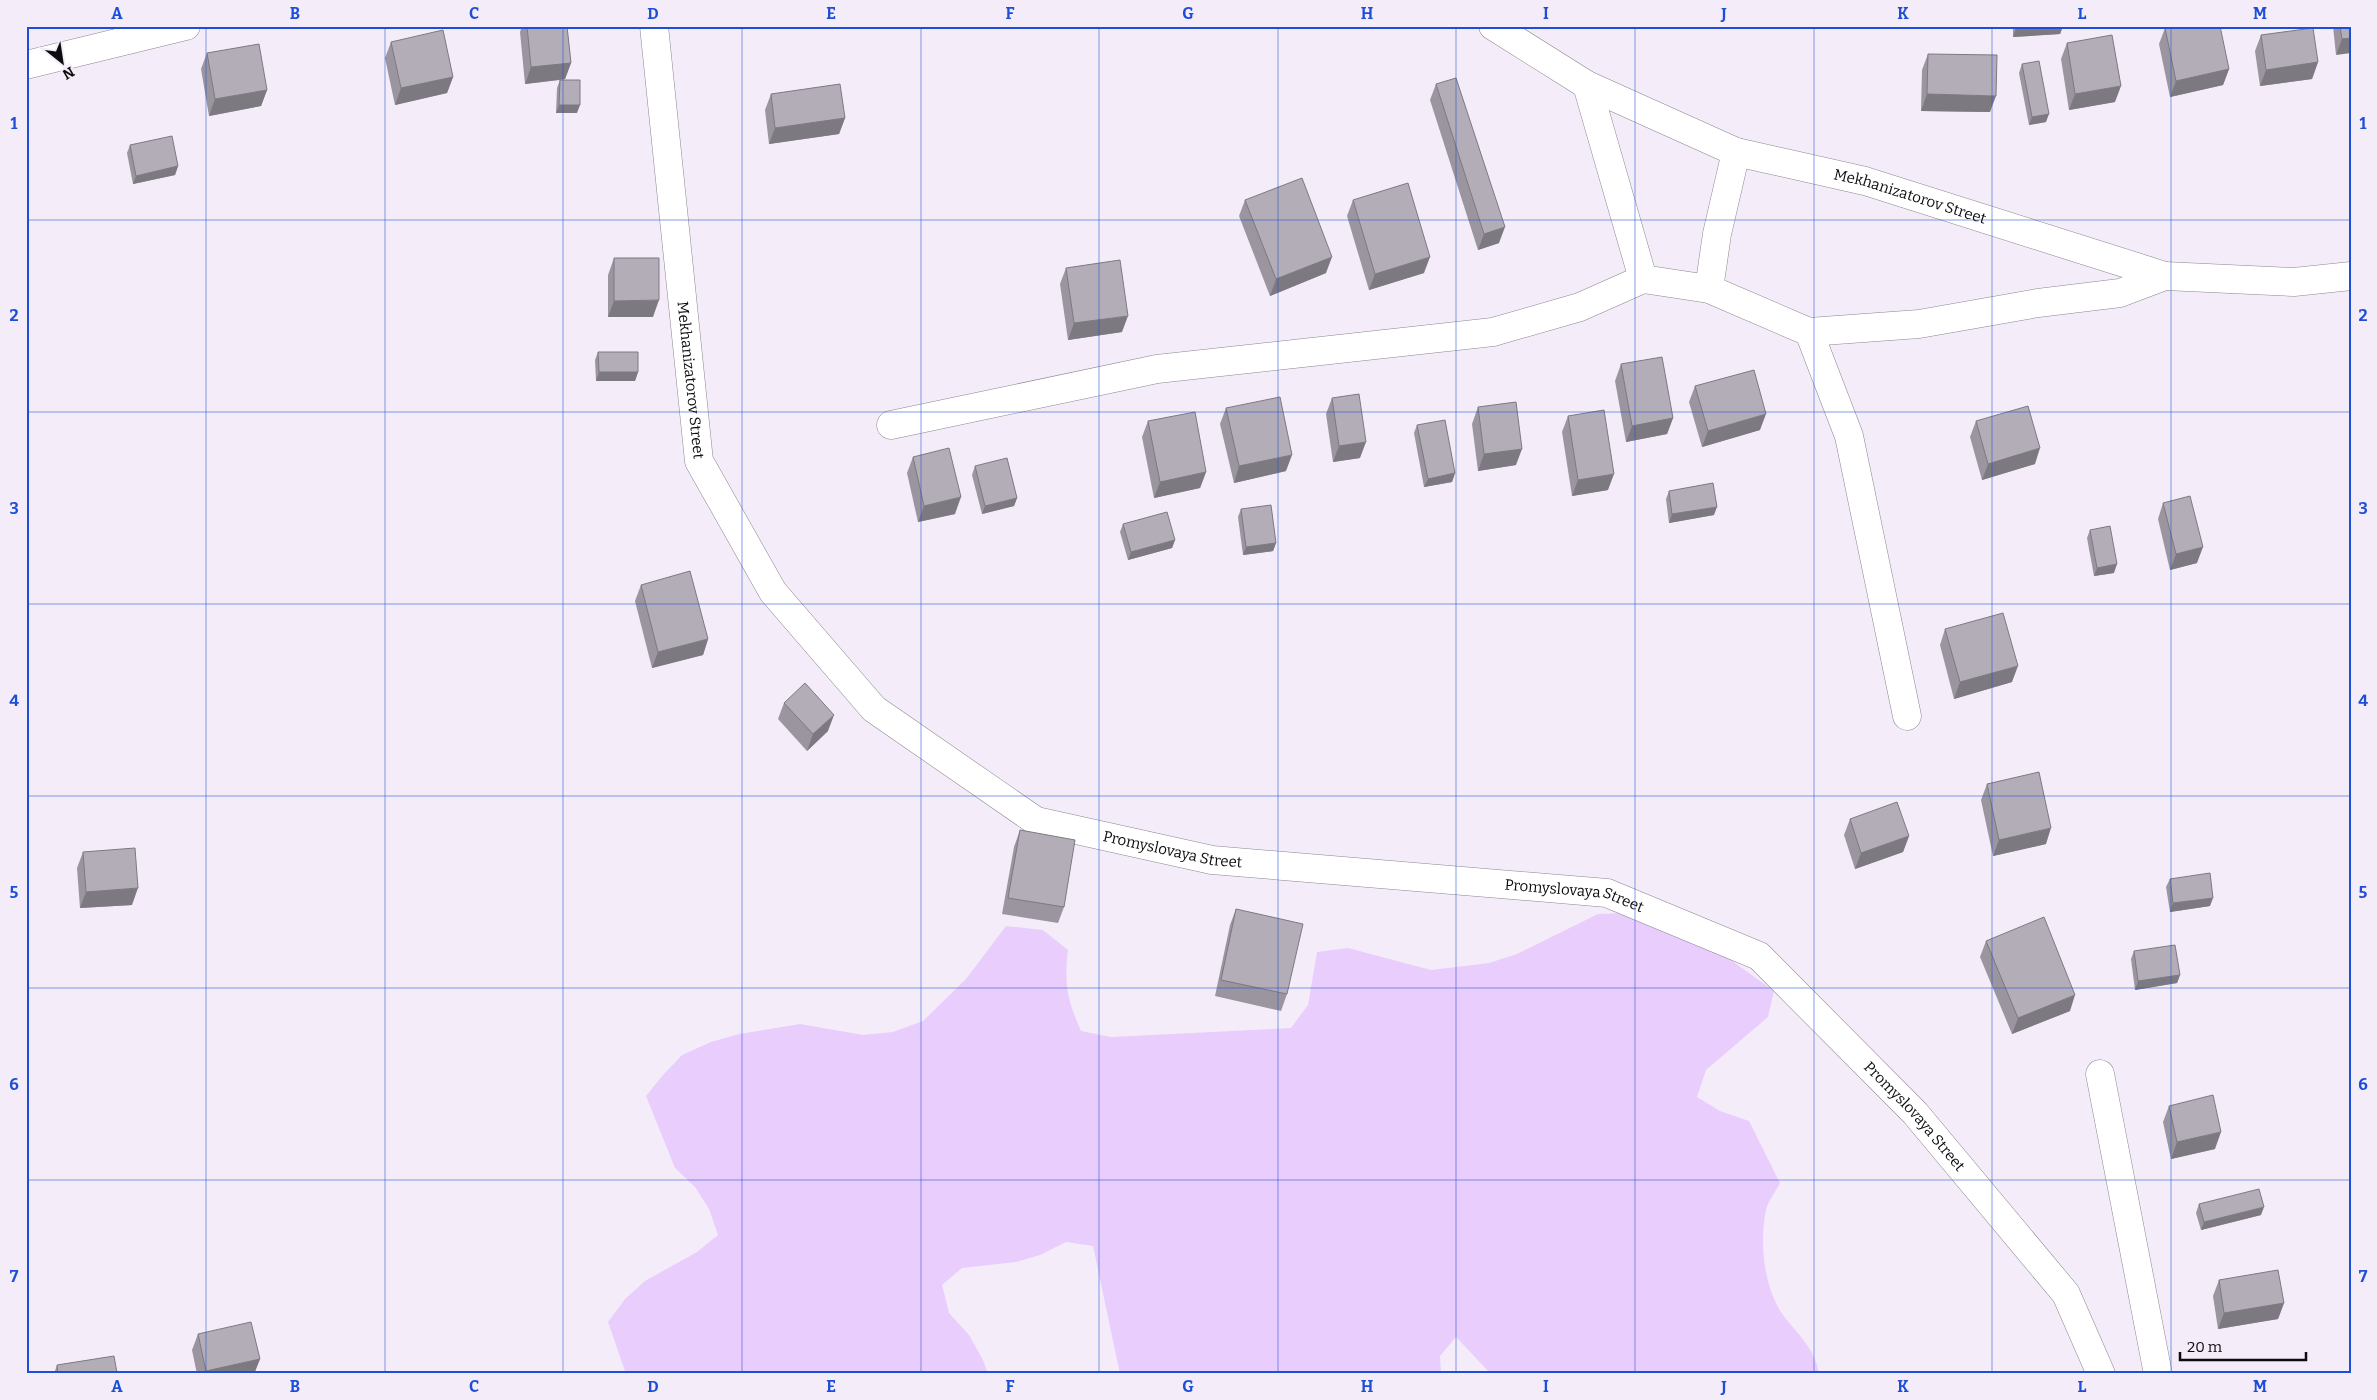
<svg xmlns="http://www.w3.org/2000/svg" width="2377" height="1400" font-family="Bitter,serif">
  <rect width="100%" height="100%" fill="#f4edf9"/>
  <path fill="#e9cdfd" d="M1626 913 1714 948 1774 991 1768 1017 1706 1070 1697 1097 1720 1111 1749 1121 1780 1183C1776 1191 1768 1201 1766 1210 1759 1243 1764 1288 1783 1315 1798 1335 1815 1348 1819 1374H1491L1456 1337 1440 1356 1441 1374H1120L1093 1246 1066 1242 1040 1255 1016 1262 962 1268 942 1285 949 1313 969 1335 983 1360 988 1374H626L608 1322 625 1299 645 1281 697 1252 718 1235 709 1209 695 1187 675 1168 646 1096 663 1075 682 1055 711 1042 739 1034 800 1024 863 1035 893 1032 923 1021 966 979 1006 926 1043 930 1068 950C1064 984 1067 999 1081 1031L1111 1037 1291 1028 1308 1005 1317 952 1348 948 1431 970 1489 963 1517 954 1598 914Z"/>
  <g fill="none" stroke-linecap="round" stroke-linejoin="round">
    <g stroke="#8c8690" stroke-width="29">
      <g id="minor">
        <path id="s1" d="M654 26 699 461 773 592 874 709 1036 821 1212 860 1607 893 1759 956 1915 1113 2066 1294 2101 1374"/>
        <path id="s2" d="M1493 26 1587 85 1736 152 1865 181 2165 276 2294 282 2351 276"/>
        <polyline points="26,65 186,26"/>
        <polyline points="1587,85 1643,279"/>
        <polyline points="1709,289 1717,234 1736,152"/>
        <polyline points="1809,332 1849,436 1907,716"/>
        <polyline points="891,425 1157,369 1493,332 1580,307 1643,279 1709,289 1809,332 1919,324 2038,303 2120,293 2165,276"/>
        <polyline points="2100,1074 2158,1374"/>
      </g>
    </g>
    <use href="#minor" stroke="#fff" stroke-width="28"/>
  </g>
  <g fill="#9a959e">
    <polygon points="522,26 567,26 571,63 565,79 561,80 577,113 556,113 557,88 560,80 525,84 520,32"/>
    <polygon points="2013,26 2063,26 2060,34 2013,37"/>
    <polygon points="2333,26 2351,26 2336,55"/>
    <polygon points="2165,28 2229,69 2223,85 2170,97 2159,44"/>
    <polygon points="2261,35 2318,62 2312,79 2260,86 2255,51"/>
    <polygon points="391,42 453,77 447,93 395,105 385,58"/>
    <polygon points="2067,43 2115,102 2069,110 2061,59"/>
    <polygon points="207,53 267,90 261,106 209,116 201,69"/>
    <polygon points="1928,54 1990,112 1921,111 1922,70"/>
    <polygon points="2022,64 2046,122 2029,125 2019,73"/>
    <polygon points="1436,84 1499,243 1478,250 1430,100"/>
    <polygon points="771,94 845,118 839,134 769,144 765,110"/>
    <polygon points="130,145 178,166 175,175 133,184 127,153"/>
    <polygon points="1245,200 1326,273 1270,296 1239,216"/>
    <polygon points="1353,200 1424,273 1369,290 1347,216"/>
    <polygon points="614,258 653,317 608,317 608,275"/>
    <polygon points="1066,268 1122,332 1068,340 1060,284"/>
    <polygon points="598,352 638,372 635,381 596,381 595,360"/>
    <polygon points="1621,364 1673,418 1667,434 1626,442 1615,381"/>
    <polygon points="1695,386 1760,430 1702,447 1689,402"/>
    <polygon points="1332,398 1360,458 1333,462 1326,414"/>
    <polygon points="1478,407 1516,465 1478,471 1472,424"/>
    <polygon points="1226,408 1286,471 1234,483 1220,424"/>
    <polygon points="1568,416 1608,490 1572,496 1562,432"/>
    <polygon points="1148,421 1206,472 1200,488 1154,498 1142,437"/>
    <polygon points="1976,421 2035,464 1982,480 1970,437"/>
    <polygon points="1417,425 1455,473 1452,482 1424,487 1414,433"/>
    <polygon points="913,457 955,514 918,522 907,473"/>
    <polygon points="975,466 1017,498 1014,506 982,514 972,475"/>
    <polygon points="1669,491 1714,515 1669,523 1666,499"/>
    <polygon points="2163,503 2197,563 2170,570 2158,519"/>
    <polygon points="1241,509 1276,543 1273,551 1243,555 1238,517"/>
    <polygon points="1123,524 1175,540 1172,548 1128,560 1120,532"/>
    <polygon points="2090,530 2114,573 2094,576 2087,538"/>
    <polygon points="641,585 708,639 703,655 652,668 635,601"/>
    <polygon points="1945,629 2012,682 1954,699 1940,645"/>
    <polygon points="784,703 828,731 807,751 778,719"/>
    <polygon points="1987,784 2046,844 1993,856 1981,800"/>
    <polygon points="1850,819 1909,836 1903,852 1855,869 1844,835"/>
    <polygon points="1020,830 1064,907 1058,923 1002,914 1014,847"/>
    <polygon points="83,852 132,905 80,908 77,868"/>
    <polygon points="2170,879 2210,906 2170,912 2166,887"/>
    <polygon points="1236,909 1287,994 1281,1011 1215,996 1230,925"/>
    <polygon points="1986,941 2070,1011 2012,1034 1980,957"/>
    <polygon points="2134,951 2180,975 2177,983 2135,990 2131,959"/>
    <polygon points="2169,1106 2215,1149 2171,1159 2163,1122"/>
    <polygon points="2199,1204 2261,1215 2201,1230 2196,1213"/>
    <polygon points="2219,1280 2284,1303 2278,1319 2218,1329 2213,1296"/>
    <polygon points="198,1334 260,1359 254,1374 197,1374 192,1350"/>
    <polygon points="57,1365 116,1374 54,1374"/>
  </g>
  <g fill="#7d7981">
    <polygon points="2048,26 2063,26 2060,34 2013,37 2016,28"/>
    <polygon points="2351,38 2351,53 2336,55 2342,39"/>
    <polygon points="2318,62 2312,79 2260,86 2266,70"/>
    <polygon points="571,63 565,79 525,84 531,67"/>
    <polygon points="2229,69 2223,85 2170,97 2176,81"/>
    <polygon points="453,77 447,93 395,105 401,88"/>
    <polygon points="2121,86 2115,102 2069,110 2075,94"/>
    <polygon points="267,90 261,106 209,116 215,99"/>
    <polygon points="1927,94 1996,96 1990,112 1921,111"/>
    <polygon points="559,105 580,105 577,113 556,113"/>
    <polygon points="2049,114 2046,122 2029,125 2032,117"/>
    <polygon points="845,118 839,134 769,144 775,128"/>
    <polygon points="178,166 175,175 133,184 136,176"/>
    <polygon points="1505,227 1499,243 1478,250 1484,234"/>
    <polygon points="1332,257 1326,273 1270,296 1276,279"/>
    <polygon points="1430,257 1424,273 1369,290 1375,274"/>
    <polygon points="659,300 653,317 608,317 614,301"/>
    <polygon points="1128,316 1122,332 1068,340 1074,323"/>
    <polygon points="599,372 638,372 635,381 596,381"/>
    <polygon points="1766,414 1760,430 1702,447 1708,431"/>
    <polygon points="1673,418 1667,434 1626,442 1632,426"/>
    <polygon points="1366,442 1360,458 1333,462 1339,446"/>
    <polygon points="2040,448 2035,464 1982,480 1988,464"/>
    <polygon points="1522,449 1516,465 1478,471 1484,454"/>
    <polygon points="1292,455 1286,471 1234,483 1239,466"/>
    <polygon points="1206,472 1200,488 1154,498 1160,482"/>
    <polygon points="1455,473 1452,482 1424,487 1428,479"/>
    <polygon points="1614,474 1608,490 1572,496 1578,480"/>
    <polygon points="961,497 955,514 918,522 924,506"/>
    <polygon points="1017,498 1014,506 982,514 985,506"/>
    <polygon points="1717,507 1714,515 1669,523 1672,514"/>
    <polygon points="1175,540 1172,548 1128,560 1131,552"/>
    <polygon points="1276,543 1273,551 1243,555 1246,547"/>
    <polygon points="2203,547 2197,563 2170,570 2176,554"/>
    <polygon points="2117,564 2114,573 2094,576 2097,568"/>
    <polygon points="708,639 703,655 652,668 658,652"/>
    <polygon points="2018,666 2012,682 1954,699 1960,682"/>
    <polygon points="834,715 828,731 807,751 813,734"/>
    <polygon points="2051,828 2046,844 1993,856 1999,840"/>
    <polygon points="1909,836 1903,852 1855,869 1861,853"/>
    <polygon points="138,888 132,905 80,908 86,892"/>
    <polygon points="2213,898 2210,906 2170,912 2173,903"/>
    <polygon points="2180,975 2177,983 2135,990 2138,981"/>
    <polygon points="2075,995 2070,1011 2012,1034 2018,1018"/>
    <polygon points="2221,1132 2215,1149 2171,1159 2177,1142"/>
    <polygon points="2264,1207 2261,1215 2201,1230 2204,1222"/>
    <polygon points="2284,1303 2278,1319 2218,1329 2224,1313"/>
    <polygon points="260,1359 254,1374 205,1374 206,1371"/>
  </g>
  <g fill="#b3adb8" stroke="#7d7981">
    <polygon points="527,26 567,26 571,63 531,67"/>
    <polygon points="2016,26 2048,26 2016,28"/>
    <polygon points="2170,26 2220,26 2229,69 2176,81 2165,28"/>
    <polygon points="2340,26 2351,26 2351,38 2342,39"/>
    <polygon points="2313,28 2318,62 2266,70 2261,35"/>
    <polygon points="443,30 453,77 401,88 391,42"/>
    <polygon points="2112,35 2121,86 2075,94 2067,43"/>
    <polygon points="259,44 267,90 215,99 207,53"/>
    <polygon points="1928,54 1997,55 1996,96 1927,94"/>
    <polygon points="2039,61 2049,114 2032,117 2022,64"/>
    <polygon points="1456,78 1505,227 1484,234 1436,84"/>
    <polygon points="560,80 580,80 580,105 559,105"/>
    <polygon points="840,84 845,118 775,128 771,94"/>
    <polygon points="172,136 178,166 136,176 130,145"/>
    <polygon points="1302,178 1332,257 1276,279 1245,200"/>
    <polygon points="1408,183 1430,257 1375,274 1353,200"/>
    <polygon points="614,258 659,258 659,300 614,301"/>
    <polygon points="1120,260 1128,316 1074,323 1066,268"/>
    <polygon points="598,352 638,352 638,372 599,372"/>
    <polygon points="1662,357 1673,418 1632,426 1621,364"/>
    <polygon points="1754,370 1766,414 1708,431 1695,386"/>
    <polygon points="1359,394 1366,442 1339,446 1332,398"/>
    <polygon points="1280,397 1292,455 1239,466 1226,408"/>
    <polygon points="1516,402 1522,449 1484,454 1478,407"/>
    <polygon points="2028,406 2040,448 1988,464 1976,421"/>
    <polygon points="1604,410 1614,474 1578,480 1568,416"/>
    <polygon points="1195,412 1206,472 1160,482 1148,421"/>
    <polygon points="1445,420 1455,473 1428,479 1417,425"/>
    <polygon points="949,448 961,497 924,506 913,457"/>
    <polygon points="1007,458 1017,498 985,506 975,466"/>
    <polygon points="1713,483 1717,507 1672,514 1669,491"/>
    <polygon points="2190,496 2203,547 2176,554 2163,503"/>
    <polygon points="1271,505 1276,543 1246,547 1241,509"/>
    <polygon points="1167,512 1175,540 1131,552 1123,524"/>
    <polygon points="2110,526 2117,564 2097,568 2090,530"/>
    <polygon points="690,571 708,639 658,652 641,585"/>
    <polygon points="2003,613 2018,666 1960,682 1945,629"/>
    <polygon points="805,683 834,715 813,734 784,703"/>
    <polygon points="2039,772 2051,828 1999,840 1987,784"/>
    <polygon points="1897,802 1909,836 1861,853 1850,819"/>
    <polygon points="1020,830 1075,840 1064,907 1008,898"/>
    <polygon points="135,848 138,888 86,892 83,852"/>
    <polygon points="2210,873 2213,898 2173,903 2170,879"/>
    <polygon points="1236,909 1303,924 1287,994 1221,980"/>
    <polygon points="2044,917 2075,995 2018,1018 1986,941"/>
    <polygon points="2175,945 2180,975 2138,981 2134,951"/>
    <polygon points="2213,1095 2221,1132 2177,1142 2169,1106"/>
    <polygon points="2259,1189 2264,1207 2204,1222 2199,1204"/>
    <polygon points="2278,1270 2284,1303 2224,1313 2219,1280"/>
    <polygon points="251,1322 260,1359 206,1371 198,1334"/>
    <polygon points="114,1356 117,1373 111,1374 58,1374 57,1365"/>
  </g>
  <path fill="none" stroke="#1d4ed8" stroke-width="1" stroke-opacity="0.55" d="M206 26V1374M385 26V1374M563 26V1374M742 26V1374M921 26V1374M1099 26V1374M1278 26V1374M1456 26V1374M1635 26V1374M1814 26V1374M1992 26V1374M2171 26V1374M26 220H2351M26 412H2351M26 604H2351M26 796H2351M26 988H2351M26 1180H2351"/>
  <g text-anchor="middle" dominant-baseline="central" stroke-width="4" stroke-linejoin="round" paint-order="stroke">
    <g font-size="15" fill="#0d0b0e" stroke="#f4edf9">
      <text stroke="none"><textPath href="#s2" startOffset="454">Mekhanizatorov Street</textPath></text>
      <text stroke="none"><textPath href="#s1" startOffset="356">Mekhanizatorov Street</textPath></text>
      <text stroke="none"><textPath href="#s1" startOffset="1079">Promyslovaya Street</textPath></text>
      <text stroke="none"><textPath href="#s1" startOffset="1484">Promyslovaya Street</textPath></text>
      <text stroke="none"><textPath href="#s1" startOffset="1904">Promyslovaya Street</textPath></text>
    </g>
  </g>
  <rect width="2377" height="1400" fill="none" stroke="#f4edf9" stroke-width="55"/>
  <g transform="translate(62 62) rotate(150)" stroke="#f4edf9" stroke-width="4" paint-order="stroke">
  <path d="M0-4L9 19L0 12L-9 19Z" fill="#0d0b0e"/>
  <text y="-8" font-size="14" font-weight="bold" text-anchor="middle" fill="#0d0b0e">N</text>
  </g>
  <path d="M2180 1352v8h126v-8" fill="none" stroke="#0d0b0e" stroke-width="2.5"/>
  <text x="2187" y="1352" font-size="15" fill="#0d0b0e" stroke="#f4edf9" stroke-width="4" paint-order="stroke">20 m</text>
  <rect x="28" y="28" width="2322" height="1344" fill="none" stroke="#1d4ed8" stroke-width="2"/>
  <g font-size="16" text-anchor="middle" font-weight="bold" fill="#1d4ed8">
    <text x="117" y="19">A</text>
    <text x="295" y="19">B</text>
    <text x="474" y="19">C</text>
    <text x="653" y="19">D</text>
    <text x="831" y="19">E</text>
    <text x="1010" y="19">F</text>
    <text x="1188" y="19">G</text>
    <text x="1367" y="19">H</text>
    <text x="1546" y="19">I</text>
    <text x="1724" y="19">J</text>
    <text x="1903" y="19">K</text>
    <text x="2082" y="19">L</text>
    <text x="2260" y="19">M</text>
    <text x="14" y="129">1</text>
    <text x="2363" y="129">1</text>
    <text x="14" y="321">2</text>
    <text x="2363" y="321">2</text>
    <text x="14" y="514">3</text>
    <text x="2363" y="514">3</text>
    <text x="14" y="706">4</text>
    <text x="2363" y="706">4</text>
    <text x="14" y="898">5</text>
    <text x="2363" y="898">5</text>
    <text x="14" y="1090">6</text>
    <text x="2363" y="1090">6</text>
    <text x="14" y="1282">7</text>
    <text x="2363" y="1282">7</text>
    <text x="117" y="1392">A</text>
    <text x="295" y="1392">B</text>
    <text x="474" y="1392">C</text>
    <text x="653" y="1392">D</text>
    <text x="831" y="1392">E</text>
    <text x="1010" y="1392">F</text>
    <text x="1188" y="1392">G</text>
    <text x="1367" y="1392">H</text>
    <text x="1546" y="1392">I</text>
    <text x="1724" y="1392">J</text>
    <text x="1903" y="1392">K</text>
    <text x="2082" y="1392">L</text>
    <text x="2260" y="1392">M</text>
  </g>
</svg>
